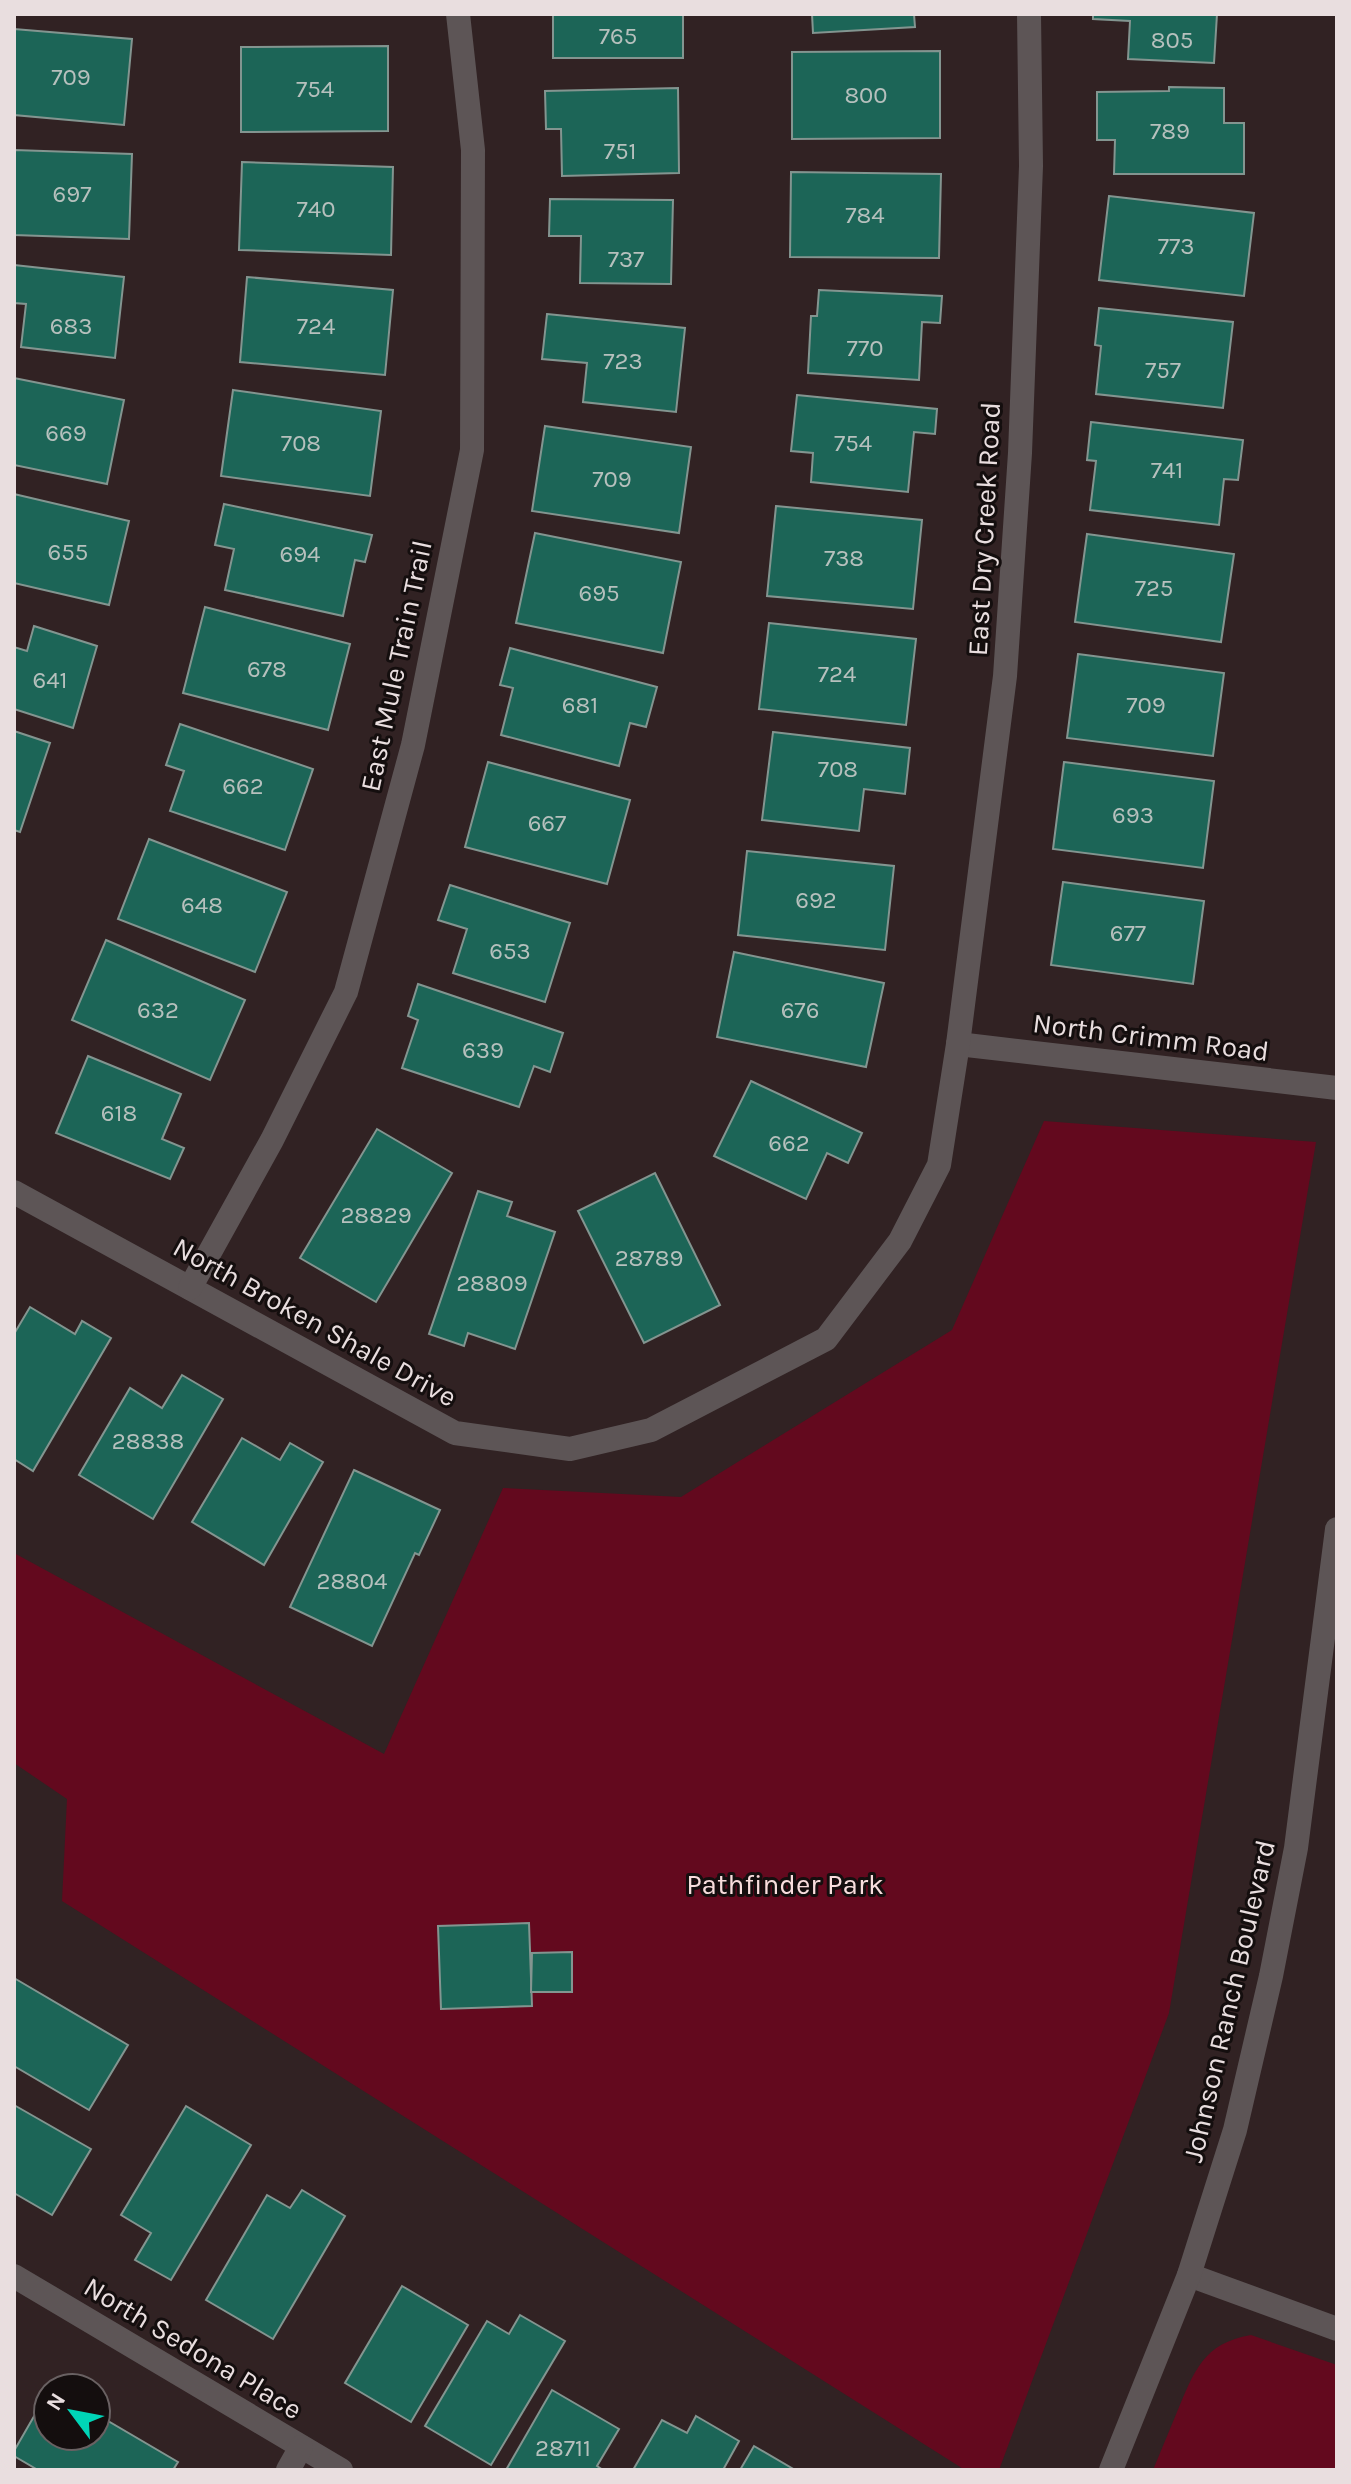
<svg xmlns="http://www.w3.org/2000/svg" width="1351" height="2484" font-family="Karla,sans-serif">
  <rect width="100%" height="100%" fill="#312223"/>
  <g fill="#63091e">
    <polygon points="1044,1121 1316,1142 1169,2013 999,2470 965,2470 62,1901 67,1799 14,1763 14,1553 384,1754 503,1488 681,1497 952,1330"/>
    <path d="M1251 2335 1337 2365V2470H1153C1161 2451 1169 2431 1177 2412 1194 2372 1203 2343 1251 2335Z"/>
  </g>
  <g fill="#1c6557" stroke="#839590" stroke-width="2">
    <rect x="553" y="14" width="130" height="44"/>
    <polygon points="812,14 914,14 915,27 813,33"/>
    <polygon points="1093,14 1217,14 1214,63 1128,59 1130,21 1093,19"/>
    <polygon points="14,29 132,39 124,125 14,115"/>
    <polygon points="388,46 388,131 241,132 241,47"/>
    <polygon points="940,51 940,138 792,139 792,52"/>
    <polygon points="1169,87 1224,88 1224,123 1244,123 1244,174 1114,174 1115,140 1097,140 1097,92 1169,91"/>
    <polygon points="678,88 679,173 562,176 561,129 546,129 545,91"/>
    <polygon points="14,150 132,154 129,239 14,235"/>
    <polygon points="242,162 393,167 391,255 239,250"/>
    <polygon points="791,172 941,174 939,258 790,257"/>
    <polygon points="1109,196 1254,213 1244,296 1099,280"/>
    <polygon points="550,199 673,200 671,284 580,283 581,236 549,236"/>
    <polygon points="14,265 124,277 115,358 21,347 26,304 14,303"/>
    <polygon points="247,277 393,290 385,375 240,362"/>
    <polygon points="819,290 942,296 940,323 922,322 919,380 808,373 811,316 817,316"/>
    <polygon points="1099,308 1233,322 1223,408 1096,394 1101,346 1095,345"/>
    <polygon points="547,314 685,328 676,412 583,402 587,363 542,359"/>
    <polygon points="14,378 124,400 107,484 14,465"/>
    <polygon points="233,390 381,411 370,496 221,476"/>
    <polygon points="797,395 937,409 935,434 914,432 908,492 811,482 813,453 791,451"/>
    <polygon points="1091,422 1243,440 1238,480 1224,479 1219,525 1090,510 1096,461 1087,460"/>
    <polygon points="545,426 691,447 679,533 532,511"/>
    <polygon points="14,494 129,521 109,605 14,583"/>
    <polygon points="224,504 372,535 365,562 355,560 343,616 225,590 234,549 215,545"/>
    <polygon points="776,506 922,520 913,609 767,596"/>
    <polygon points="535,533 681,562 663,653 516,623"/>
    <polygon points="1087,534 1234,554 1221,642 1075,622"/>
    <polygon points="205,607 350,644 328,730 183,693"/>
    <polygon points="769,623 916,639 906,725 759,709"/>
    <polygon points="34,626 97,646 73,728 14,709 14,647 27,651"/>
    <polygon points="510,648 657,687 646,727 630,723 619,766 501,735 513,688 500,685"/>
    <polygon points="1078,654 1224,673 1213,756 1067,738"/>
    <polygon points="180,724 313,769 285,850 170,811 184,771 166,765"/>
    <polygon points="14,731 50,743 20,832 14,830"/>
    <polygon points="773,732 910,748 905,794 864,789 859,831 762,820"/>
    <polygon points="488,762 630,800 607,884 465,847"/>
    <polygon points="1064,762 1214,781 1203,868 1053,849"/>
    <polygon points="149,839 287,892 255,972 118,919"/>
    <polygon points="747,851 894,866 885,950 738,935"/>
    <polygon points="1063,882 1204,901 1193,984 1051,965"/>
    <polygon points="450,885 570,923 545,1002 453,973 467,929 438,920"/>
    <polygon points="106,940 245,1000 210,1080 72,1020"/>
    <polygon points="734,952 884,983 866,1067 717,1037"/>
    <polygon points="418,984 563,1033 550,1072 534,1066 519,1107 402,1068 418,1020 408,1016"/>
    <polygon points="88,1056 181,1094 162,1139 184,1148 170,1179 56,1133"/>
    <polygon points="751,1081 862,1133 848,1163 827,1153 806,1199 714,1156"/>
    <polygon points="377,1129 452,1173 376,1302 300,1258"/>
    <polygon points="655,1173 720,1305 644,1343 578,1211"/>
    <polygon points="478,1191 512,1202 507,1216 555,1232 515,1349 468,1333 464,1346 429,1334"/>
    <polygon points="30,1307 75,1334 82,1321 111,1338 33,1471 14,1459 14,1334"/>
    <polygon points="182,1375 223,1399 153,1519 79,1475 130,1388 162,1408"/>
    <polygon points="242,1438 280,1460 290,1443 323,1462 264,1565 192,1522"/>
    <polygon points="354,1470 440,1510 419,1555 415,1553 372,1646 290,1607"/>
    <polygon points="529,1923 532,2006 441,2009 438,1926"/>
    <polygon points="572,1952 572,1992 531,1992 532,1953"/>
    <polygon points="14,1978 128,2045 89,2110 14,2066"/>
    <polygon points="14,2105 91,2149 52,2215 14,2193"/>
    <polygon points="186,2106 251,2145 171,2280 135,2260 151,2233 121,2215"/>
    <polygon points="302,2190 345,2216 273,2339 206,2300 267,2195 290,2208"/>
    <polygon points="402,2286 468,2325 411,2422 345,2383"/>
    <polygon points="520,2315 565,2341 491,2465 425,2426 487,2321 509,2334"/>
    <polygon points="552,2390 619,2429 597,2466 603,2470 506,2470"/>
    <polygon points="48,2392 48,2436 96,2436 96,2414 178,2462 173,2470 38,2470 14,2456 14,2451"/>
    <polygon points="696,2416 739,2441 723,2470 633,2470 662,2420 687,2433"/>
    <polygon points="754,2446 795,2470 740,2470"/>
  </g>
  <g fill="none" stroke-linecap="round" stroke-linejoin="round">
    <g stroke="#5d5556" stroke-width="24">
      <polyline points="958,1044 1337,1088"/>
      <polyline points="14,1192 455,1433 570,1449 651,1430 826,1339 900,1241 939,1165 958,1044 1005,676 1020,453 1031,166 1029,14"/>
      <polyline points="190,1288 272,1140 346,992 413,745 472,450 473,150 458,14"/>
      <polyline points="1189,2275 1337,2329"/>
      <polyline points="14,2276 341,2470"/>
      <polyline points="288,2470 301,2447"/>
      <polyline points="1111,2470 1189,2275 1235,2130 1271,1976 1296,1848 1337,1529"/>
    </g>
  </g>
  <g text-anchor="middle" dominant-baseline="central" stroke-width="6" stroke-linejoin="round" paint-order="stroke">
    <g font-size="24" fill="#b6c0bd">
      <text x="618" y="36">765</text>
      <text x="1172" y="40">805</text>
      <text x="71" y="77">709</text>
      <text x="315" y="89">754</text>
      <text x="866" y="95">800</text>
      <text x="1170" y="131">789</text>
      <text x="620" y="151">751</text>
      <text x="72" y="194">697</text>
      <text x="316" y="209">740</text>
      <text x="865" y="215">784</text>
      <text x="1176" y="246">773</text>
      <text x="626" y="259">737</text>
      <text x="71" y="326">683</text>
      <text x="316" y="326">724</text>
      <text x="865" y="348">770</text>
      <text x="623" y="361">723</text>
      <text x="1163" y="370">757</text>
      <text x="66" y="433">669</text>
      <text x="301" y="443">708</text>
      <text x="853" y="443">754</text>
      <text x="1167" y="470">741</text>
      <text x="612" y="479">709</text>
      <text x="68" y="552">655</text>
      <text x="300" y="554">694</text>
      <text x="844" y="558">738</text>
      <text x="1154" y="588">725</text>
      <text x="599" y="593">695</text>
      <text x="267" y="669">678</text>
      <text x="837" y="674">724</text>
      <text x="50" y="680">641</text>
      <text x="580" y="705">681</text>
      <text x="1146" y="705">709</text>
      <text x="838" y="769">708</text>
      <text x="243" y="786">662</text>
      <text x="1133" y="815">693</text>
      <text x="547" y="823">667</text>
      <text x="816" y="900">692</text>
      <text x="202" y="905">648</text>
      <text x="1128" y="933">677</text>
      <text x="510" y="951">653</text>
      <text x="158" y="1010">632</text>
      <text x="800" y="1010">676</text>
      <text x="483" y="1050">639</text>
      <text x="119" y="1113">618</text>
      <text x="789" y="1143">662</text>
      <text x="376" y="1215">28829</text>
      <text x="649" y="1258">28789</text>
      <text x="492" y="1283">28809</text>
      <text x="148" y="1441">28838</text>
      <text x="352" y="1581">28804</text>
      <text x="563" y="2448">28711</text>
    </g>
    <g font-size="28" fill="#e9dedf" stroke="#140e0e">
      <text transform="translate(984 529) rotate(-87)">East Dry Creek Road</text>
      <text transform="translate(396 666) rotate(-78)">East Mule Train Trail</text>
      <text transform="translate(1151 1037) rotate(7)">North Crimm Road</text>
      <text transform="translate(315 1322) rotate(29)">North Broken Shale Drive</text>
      <text transform="translate(1229 2001) rotate(-77)">Johnson Ranch Boulevard</text>
      <text transform="translate(193 2348) rotate(31)">North Sedona Place</text>
    </g>
    <g font-size="28" fill="#f8dddd" stroke="#140e0e">
      <text x="785" y="1884">Pathfinder Park</text>
    </g>
  </g>
  <rect width="1351" height="2484" fill="none" stroke="#e9dedf" stroke-width="32"/>
  <g transform="translate(72 2412) rotate(302)"><circle r="38" fill="#140e0e" stroke="#696162" stroke-width="2"/>
  <path d="M0-6L14 30L0 20L-14 30Z" fill="#00d5b7"/>
  <text y="-12" font-size="22" font-weight="bold" text-anchor="middle" fill="#e9dedf">N</text>
  </g>
</svg>
